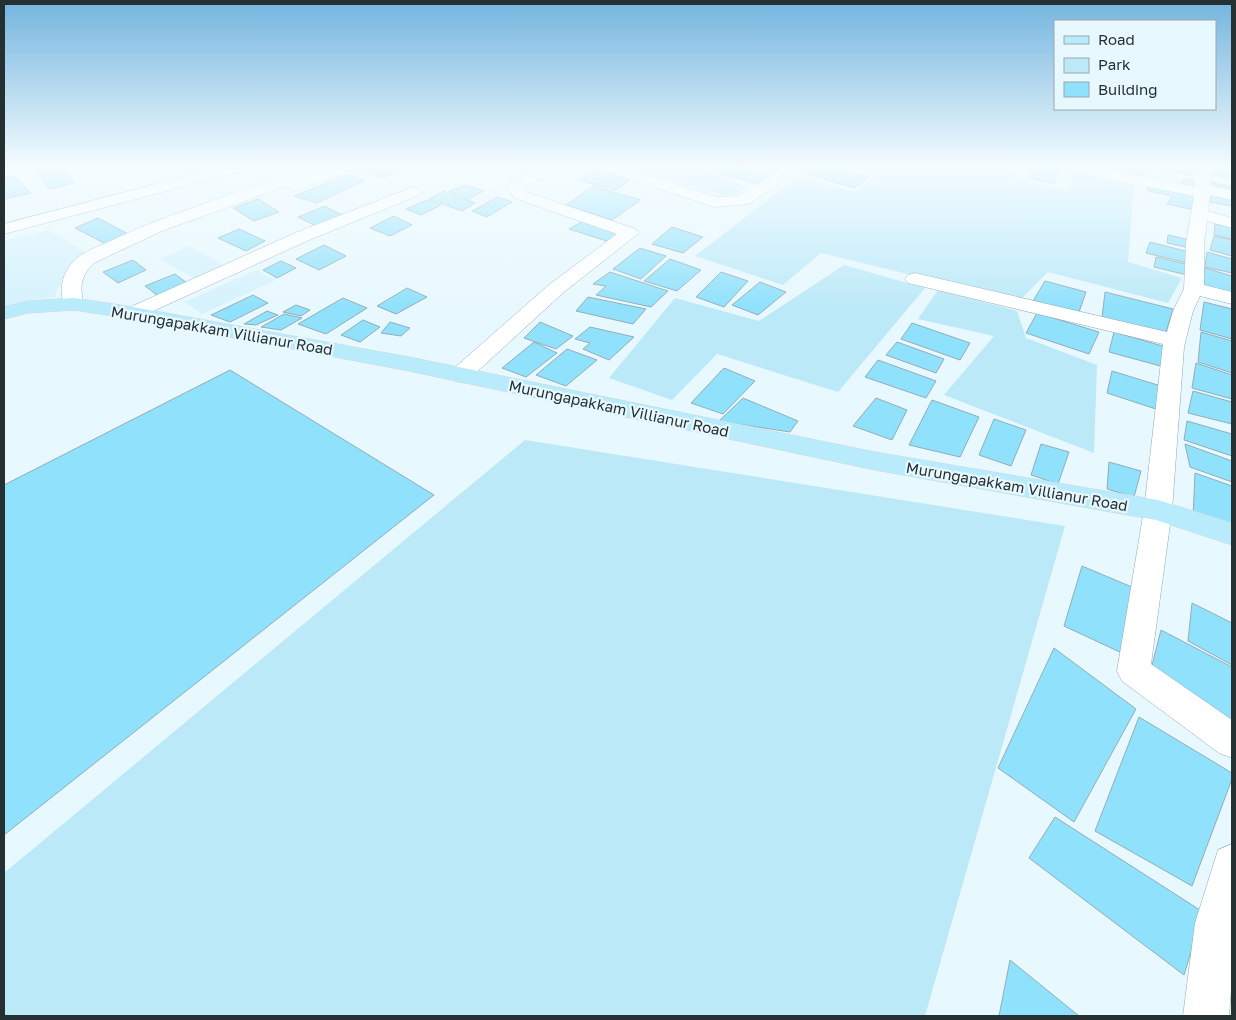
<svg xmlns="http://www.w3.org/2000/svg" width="1236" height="1020" font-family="'Golos Text',sans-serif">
  <rect width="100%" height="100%" fill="#e7f8fe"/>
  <g fill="#d5f2fd">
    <polygon points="48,230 87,253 66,271 54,297 29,300 4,309 4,241"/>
    <polygon points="190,246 229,268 200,281 159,259"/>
    <polygon points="256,270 276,280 202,314 185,302"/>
  </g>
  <g fill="#bce9f8">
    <polygon points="643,165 710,165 705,172 748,187 730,197 636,170"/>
    <polygon points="872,165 1019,165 1014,178 1067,191 1075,171 1134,184 1128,262 1182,278 1168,303 1048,272 1019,301 821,253 783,285 695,256 798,177 856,192 885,169"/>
    <polygon points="844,265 925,288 838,392 717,354 672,400 609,378 675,298 759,321"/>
    <polygon points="938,290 1017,311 1026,338 1097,365 1094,453 944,395 994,336 918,319"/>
    <polygon points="525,440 1065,526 925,1016 4,1016 4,873"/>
  </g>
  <g fill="#90e1fc" stroke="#92adb6">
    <polygon points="61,165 74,183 49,189 35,171"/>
    <polygon points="375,165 412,165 383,178 362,171"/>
    <polygon points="732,165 734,165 770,176 759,185 719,173"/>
    <polygon points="781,165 788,167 777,174 753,166"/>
    <polygon points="820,165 844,165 841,170 869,177 854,188 807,174"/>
    <polygon points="1034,165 1060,168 1054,184 1027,178"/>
    <polygon points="1122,165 1146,166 1143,180 1119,175"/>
    <polygon points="1156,165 1173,165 1198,170 1198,177 1154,168"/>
    <polygon points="1215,165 1232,167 1232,179 1213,175"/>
    <polygon points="594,169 630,180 616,190 578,180"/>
    <polygon points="349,174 364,181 317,203 294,196"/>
    <polygon points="14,176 31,193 4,199 4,178"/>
    <polygon points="1183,179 1198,182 1197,190 1181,187"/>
    <polygon points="1212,182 1232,187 1232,194 1210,190"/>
    <polygon points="466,185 484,191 469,199 449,191"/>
    <polygon points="593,186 641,200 612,220 566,205"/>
    <polygon points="1147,186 1197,196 1194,210 1167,204 1172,196 1148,191"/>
    <polygon points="444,191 475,203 462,211 429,199"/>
    <polygon points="1211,192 1232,198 1232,206 1210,202"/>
    <polygon points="498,197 512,202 487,217 472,211"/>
    <polygon points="258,199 279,212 254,221 233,208"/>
    <polygon points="427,200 441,205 421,215 406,209"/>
    <polygon points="325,206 345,217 318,227 298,217"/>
    <polygon points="394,216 412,225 390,236 370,228"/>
    <polygon points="98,218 130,235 106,244 75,228"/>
    <polygon points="585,220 624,234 613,243 569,229"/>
    <polygon points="1215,224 1232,228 1232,239 1214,235"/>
    <polygon points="672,227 703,237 683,253 652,244"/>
    <polygon points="239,229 265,241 246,251 218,238"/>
    <polygon points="1168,235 1190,240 1190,248 1167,243"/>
    <polygon points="1214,236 1232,240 1232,256 1210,250"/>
    <polygon points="1150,242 1189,252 1187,263 1146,253"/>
    <polygon points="324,245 346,256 319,270 296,259"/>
    <polygon points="640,248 666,256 641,279 613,269"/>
    <polygon points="1207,252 1232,259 1232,273 1205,267"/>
    <polygon points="1156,257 1189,265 1187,275 1154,267"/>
    <polygon points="670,259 701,270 677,291 644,281"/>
    <polygon points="133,260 146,270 118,283 103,272"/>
    <polygon points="281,261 296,268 277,278 263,270"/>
    <polygon points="1205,268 1232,276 1232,295 1201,288"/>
    <polygon points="610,272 668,291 651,307 596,295 606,286 593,284"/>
    <polygon points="721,272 748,281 724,307 696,297"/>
    <polygon points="175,274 191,286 162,299 145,286"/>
    <polygon points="1045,281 1086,292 1078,315 1033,301"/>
    <polygon points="760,282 786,292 758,315 732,305"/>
    <polygon points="407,288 427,297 396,314 377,306"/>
    <polygon points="1105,292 1173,309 1166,332 1102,318"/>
    <polygon points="253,295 268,303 230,322 211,315"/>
    <polygon points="588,297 646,309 633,324 576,311"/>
    <polygon points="343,298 367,308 326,334 298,324"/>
    <polygon points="1204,302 1232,309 1232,339 1200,330"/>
    <polygon points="296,305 310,310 301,316 283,312"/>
    <polygon points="267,311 278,315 256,325 244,324"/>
    <polygon points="1037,313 1099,332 1089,354 1026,333"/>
    <polygon points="284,314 302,318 281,330 261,327"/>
    <polygon points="363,320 380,327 360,342 341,335"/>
    <polygon points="390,322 410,328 401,336 381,333"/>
    <polygon points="540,322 573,336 556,349 524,338"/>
    <polygon points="912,323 970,343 960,360 901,339"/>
    <polygon points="590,327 634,337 609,360 583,349 590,343 575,339"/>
    <polygon points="1114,332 1166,347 1164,367 1109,352"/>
    <polygon points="1201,332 1232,341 1232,373 1198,362"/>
    <polygon points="534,342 557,353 526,377 502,368"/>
    <polygon points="897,342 944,359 936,373 886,355"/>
    <polygon points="567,349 597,360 566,386 536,375"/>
    <polygon points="878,360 936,381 926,398 865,377"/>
    <polygon points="1196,363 1232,375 1232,399 1192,388"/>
    <polygon points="724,368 755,381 723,414 691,403"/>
    <polygon points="230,370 434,495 4,835 4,485"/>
    <polygon points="1112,371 1161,386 1159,410 1107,393"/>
    <polygon points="1193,391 1232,402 1232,424 1188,413"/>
    <polygon points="743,398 798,421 790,432 719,421"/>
    <polygon points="876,398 907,410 892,440 853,426"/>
    <polygon points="932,400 979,417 960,457 909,445"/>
    <polygon points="994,419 1026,430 1011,466 979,455"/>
    <polygon points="1187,421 1232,434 1232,456 1184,440"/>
    <polygon points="1041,444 1069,452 1058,484 1031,475"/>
    <polygon points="1185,444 1232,461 1232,482 1190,467"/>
    <polygon points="1109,462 1141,471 1134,497 1107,489"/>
    <polygon points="1195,473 1232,486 1232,531 1193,518"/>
    <polygon points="1082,566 1139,590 1124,654 1064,626"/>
    <polygon points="1192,603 1232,623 1232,665 1188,641"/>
    <polygon points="1161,630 1232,667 1232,736 1149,677"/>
    <polygon points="1054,648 1136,709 1074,822 998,768"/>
    <polygon points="1139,717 1232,773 1232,779 1192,886 1095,831"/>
    <polygon points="1055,817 1203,912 1184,975 1029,858"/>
    <polygon points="1010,960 1079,1016 999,1016"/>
  </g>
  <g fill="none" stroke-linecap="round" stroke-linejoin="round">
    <g stroke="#90aab3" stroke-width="1">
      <g id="minor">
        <polygon points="4,165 19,165 17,168 4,172"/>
        <polygon points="229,165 255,165 253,168 4,234 4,224"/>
        <path d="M339 165H362L360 168 302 188 296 190 286 186 162 231 94 263C81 275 79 288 84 304L81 308 74 310 67 308C55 291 64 266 81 255 92 248 107 243 119 237 170 214 224 197 276 179L269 172 272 169C280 167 293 172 298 179Z"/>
        <polygon points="546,165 565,165 563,168 524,188 526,192 636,229 639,233 564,292 468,380 460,382 452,380 449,375 452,370 550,284 617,234 514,198 507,186 509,183"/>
        <polygon points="593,165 616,165 716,197 739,196 787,165 805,165 749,204 715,207 595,168"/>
        <polygon points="1053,165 1084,165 1195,187 1193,165 1209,165 1211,186 1232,190 1232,200 1210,195 1208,211 1232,218 1232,228 1207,221 1204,243 1204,285 1232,292 1232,304 1200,296 1193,311 1184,347 1172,510 1151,664 1232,720 1232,758 1219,753 1122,681 1117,671 1144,510 1163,344 908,283 905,279 908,275 915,273 1167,332 1173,311 1184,289 1186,243 1194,196 1060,170 1055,168"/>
        <polygon points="413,187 419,189 421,192 419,195 307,241 140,317 133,319 126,317 123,313 126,309 295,233"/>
        <polygon points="1232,844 1232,978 1229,1016 1183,1016 1195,923 1218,850"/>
      </g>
    </g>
    <g stroke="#d3d6d6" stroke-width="1">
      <polygon id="major" points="74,298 133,307 409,357 875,452 1158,500 1232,523 1232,545 1156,520 875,470 409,371 133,319 74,310 28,313 4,319 4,307 28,301"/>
    </g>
    <use href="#minor" fill="#fff" fill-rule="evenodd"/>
    <use href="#major" fill="#b8ebfb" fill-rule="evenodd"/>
  </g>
  <linearGradient id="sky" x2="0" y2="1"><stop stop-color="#73b4de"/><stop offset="0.54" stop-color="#f4fcff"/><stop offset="1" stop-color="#f4fcff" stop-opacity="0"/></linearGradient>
  <rect width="1236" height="308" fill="url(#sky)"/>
  <g text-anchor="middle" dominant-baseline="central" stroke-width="4.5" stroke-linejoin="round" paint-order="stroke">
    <g font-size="15" fill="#253033" stroke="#e7f8fe">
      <text transform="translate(222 330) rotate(10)">Murungapakkam Villianur Road</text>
      <text transform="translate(619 408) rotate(12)">Murungapakkam Villianur Road</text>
      <text transform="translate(1017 486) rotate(10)">Murungapakkam Villianur Road</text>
    </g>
  </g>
  <rect width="1236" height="1020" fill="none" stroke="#253033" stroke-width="10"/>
  <rect x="1054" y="20" width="162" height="90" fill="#e7f8fe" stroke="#99a8ad"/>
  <rect x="1064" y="36" width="25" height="8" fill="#b8ebfb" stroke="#99a8ad"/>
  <text x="1098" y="45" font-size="15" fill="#253033">Road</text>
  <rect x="1064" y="58" width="25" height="15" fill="#bce9f8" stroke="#99a8ad"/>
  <text x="1098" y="70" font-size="15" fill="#253033">Park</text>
  <rect x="1064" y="82" width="25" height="15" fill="#90e1fc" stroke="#99a8ad"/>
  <text x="1098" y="95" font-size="15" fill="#253033">Building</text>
</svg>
